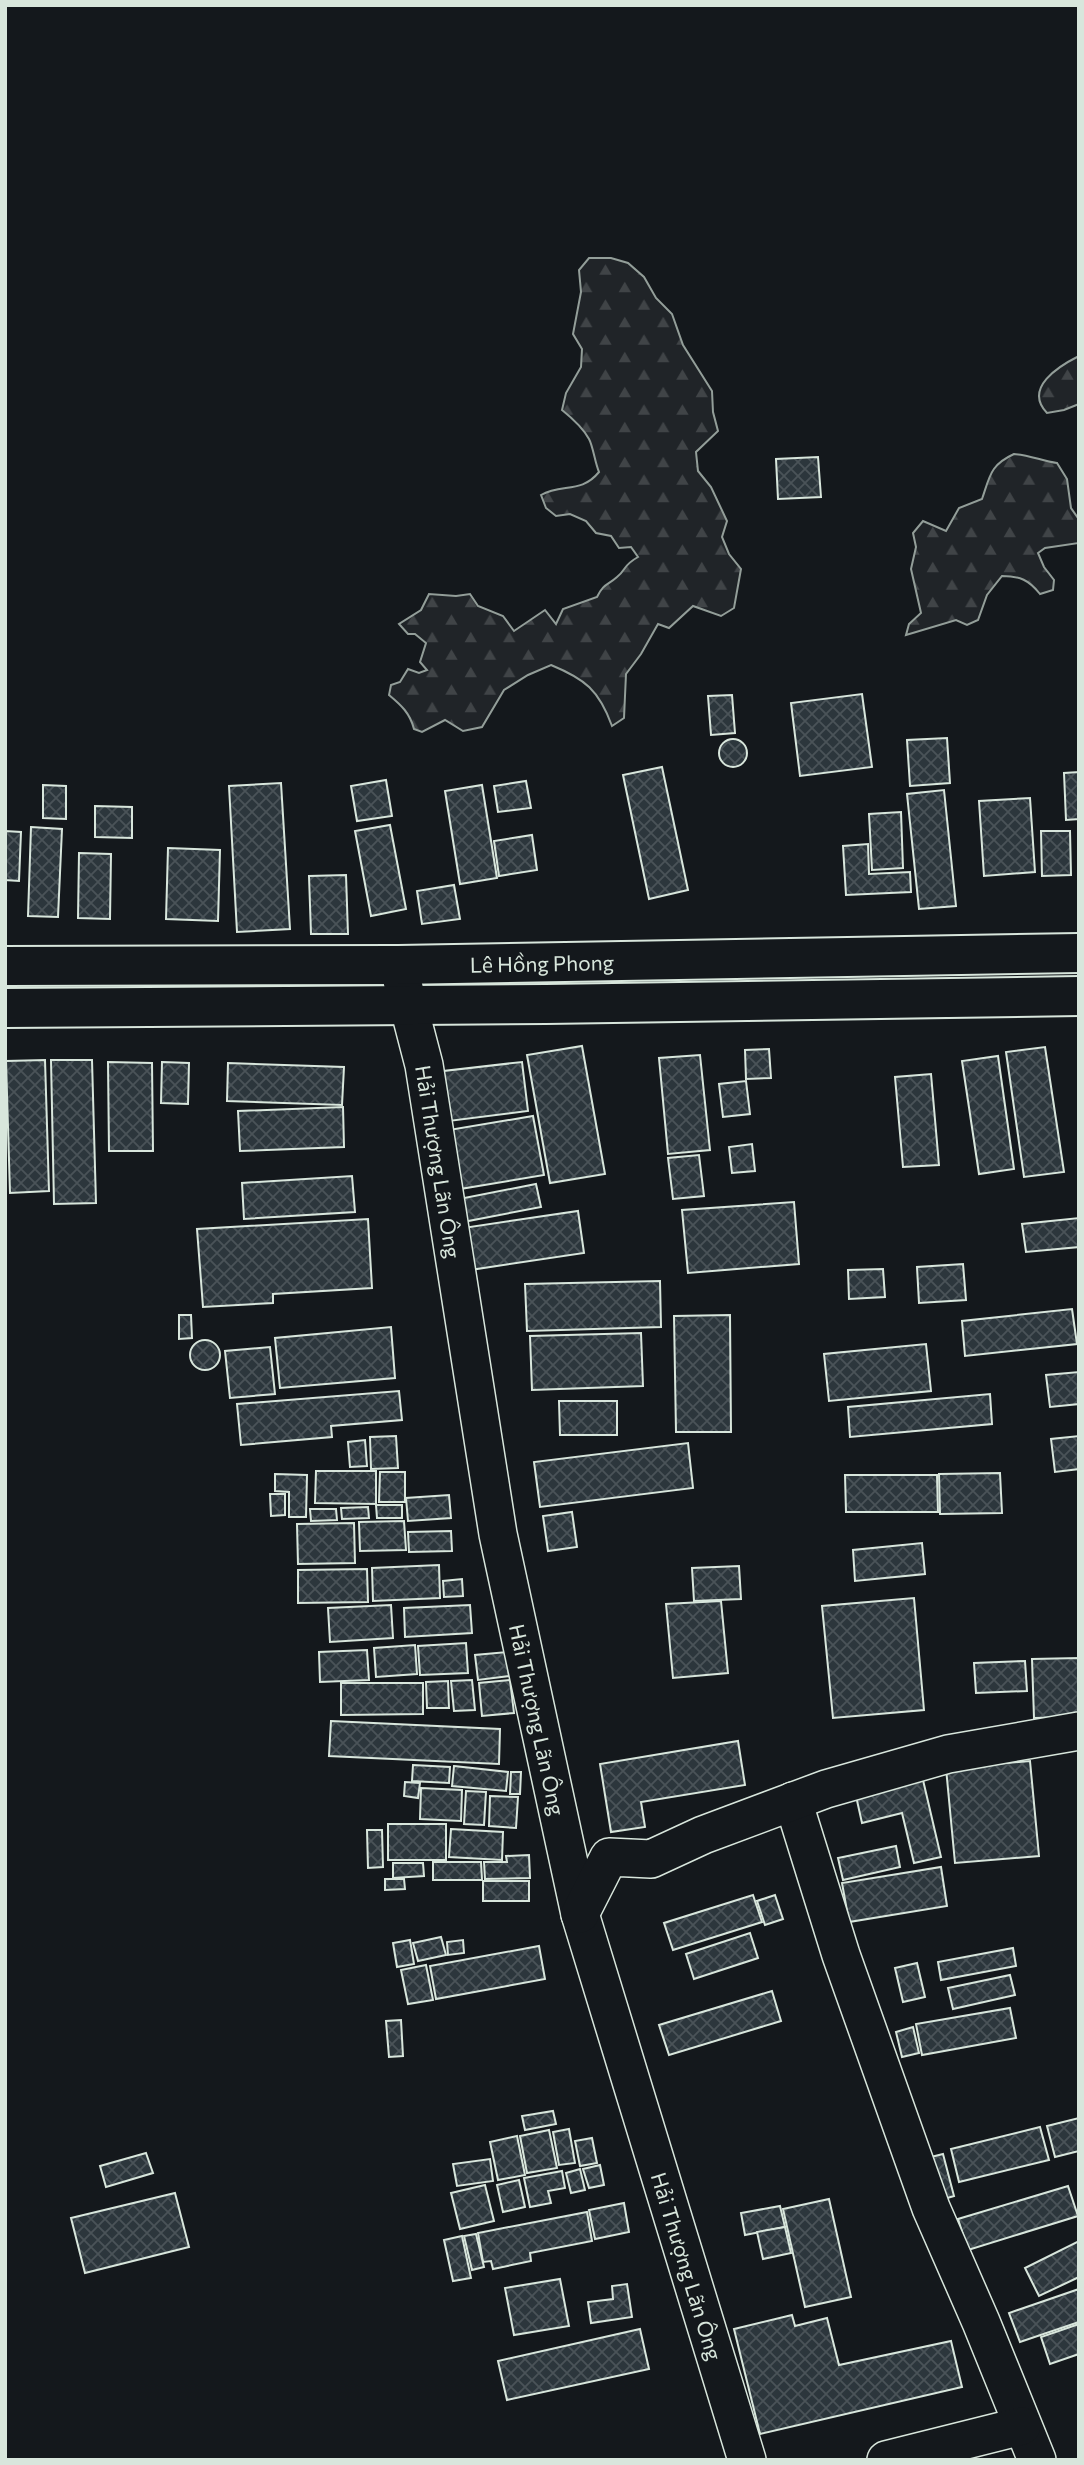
<svg xmlns="http://www.w3.org/2000/svg" width="1084" height="2465" font-family="Commissioner,sans-serif">
  <defs>
    <pattern id="forest-firs" width="22" height="20" patternUnits="userSpaceOnUse" patternTransform="scale(1.75)"><rect width="22" height="20" fill="#202428"/><path d="M5 1l3.5 6h-7zM16 11l3.5 6h-7z" fill="#404447"/></pattern>
    <pattern id="building-cross-hatch" width="8" height="8" patternUnits="userSpaceOnUse" patternTransform="scale(1.75)"><rect width="8" height="8" fill="#2c363c"/><path d="M0 0l8 8M0 8l8-8" fill="none" stroke="#4a5358"/></pattern>
  </defs>
  <rect width="100%" height="100%" fill="#14181c"/>
  <g fill="url(#forest-firs)" stroke="#939e99" stroke-width="2">
    <path d="M589 258H611L628 263 644 277 656 298 672 314 683 345 712 391 713 412 718 431 696 452 698 471 711 487 727 521 722 537 729 554 741 569 734 608 721 616 693 606 669 628 658 624 641 654 626 674 624 718 612 726C599 690 585 679 551 665L528 675 504 690 482 727 463 731 445 720 422 732 414 729C410 713 401 705 389 695L391 685 400 682 408 669 419 673 427 670 420 662 426 643 415 634H408L399 624 421 610 429 594 456 596 470 594 478 606 503 616 514 631 545 610 556 624 563 609 597 597C604 583 607 586 617 577 627 569 622 566 638 557L631 547 619 548 611 536 596 533 586 521 570 514 556 516 546 508 541 495C562 483 581 494 599 472 595 463 593 446 589 439 583 428 572 418 562 410L566 393 581 367 582 349 573 334 581 292 579 270Z"/>
    <path d="M1079 356V404L1064 410 1047 413C1023 388 1059 366 1079 356Z"/>
    <path d="M1014 454C1030 455 1042 461 1057 463L1067 479 1071 508 1078 518 1079 515V543L1045 548 1038 553 1044 567 1054 580 1053 590 1040 594C1029 580 1020 576 1002 576L987 595 978 620 967 625 956 620 906 635 909 624 921 613 911 569 916 547 913 533 923 521 946 531 959 508 982 499C990 476 990 465 1014 454Z"/>
  </g>
  <g fill="url(#building-cross-hatch)" stroke="#d8e6dc" stroke-width="2">
    <polygon points="818,457 821,497 778,499 776,459"/>
    <polygon points="862,694 872,767 800,776 791,703"/>
    <polygon points="732,695 735,733 711,735 708,696"/>
    <polygon points="947,738 950,783 910,786 907,740"/>
    <circle cx="733" cy="753" r="14"/>
    <polygon points="662,767 688,890 649,899 623,775"/>
    <polygon points="1079,772 1079,819 1066,820 1064,773"/>
    <polygon points="386,780 392,816 357,821 351,786"/>
    <polygon points="526,781 531,808 498,812 494,786"/>
    <polygon points="281,783 290,929 237,932 229,786"/>
    <polygon points="43,785 66,786 66,819 43,818"/>
    <polygon points="482,785 497,878 460,884 445,791"/>
    <polygon points="944,790 956,906 919,909 907,794"/>
    <polygon points="1030,798 1035,872 984,876 979,801"/>
    <polygon points="95,806 132,807 132,838 95,837"/>
    <polygon points="901,812 903,868 872,870 869,814"/>
    <polygon points="390,825 406,909 371,916 355,831"/>
    <polygon points="31,827 62,829 58,917 28,916"/>
    <polygon points="5,831 21,832 19,881 5,880"/>
    <polygon points="1041,831 1070,831 1071,875 1042,876"/>
    <polygon points="532,835 537,870 499,876 494,841"/>
    <polygon points="868,844 869,874 910,872 911,892 846,895 843,846"/>
    <polygon points="168,848 220,850 218,921 166,919"/>
    <polygon points="79,853 111,854 110,919 78,918"/>
    <polygon points="346,875 348,934 311,934 309,876"/>
    <polygon points="454,885 460,919 422,924 417,891"/>
    <polygon points="582,1046 605,1174 550,1183 527,1055"/>
    <polygon points="1045,1047 1064,1172 1024,1177 1006,1052"/>
    <polygon points="769,1049 771,1078 746,1079 745,1050"/>
    <polygon points="700,1055 710,1150 668,1154 659,1058"/>
    <polygon points="998,1056 1014,1169 979,1174 962,1061"/>
    <polygon points="45,1060 49,1191 10,1193 6,1061"/>
    <polygon points="51,1060 92,1060 96,1203 54,1204"/>
    <polygon points="108,1062 152,1063 153,1151 109,1151"/>
    <polygon points="162,1062 189,1063 188,1104 161,1103"/>
    <polygon points="522,1062 528,1111 441,1122 435,1072"/>
    <polygon points="228,1063 344,1067 342,1105 227,1101"/>
    <polygon points="931,1074 939,1165 903,1167 895,1077"/>
    <polygon points="746,1081 750,1114 723,1117 719,1084"/>
    <polygon points="343,1107 344,1147 240,1151 238,1111"/>
    <polygon points="533,1116 544,1175 454,1190 443,1131"/>
    <polygon points="752,1144 755,1171 732,1173 729,1147"/>
    <polygon points="699,1155 704,1196 673,1199 668,1158"/>
    <polygon points="352,1176 355,1212 244,1219 242,1183"/>
    <polygon points="536,1184 541,1207 463,1222 459,1199"/>
    <polygon points="794,1202 799,1264 688,1273 682,1210"/>
    <polygon points="578,1211 584,1253 470,1270 463,1228"/>
    <polygon points="1079,1218 1079,1247 1026,1252 1022,1224"/>
    <polygon points="368,1219 372,1288 273,1294 273,1303 203,1307 197,1229"/>
    <polygon points="963,1264 966,1300 919,1303 917,1267"/>
    <polygon points="883,1269 885,1297 849,1299 848,1270"/>
    <polygon points="660,1281 661,1327 527,1331 525,1284"/>
    <polygon points="1072,1309 1077,1344 965,1356 962,1321"/>
    <polygon points="179,1315 191,1315 192,1338 179,1339"/>
    <polygon points="730,1315 731,1432 676,1432 674,1316"/>
    <polygon points="391,1327 395,1378 280,1388 275,1338"/>
    <polygon points="641,1333 643,1386 532,1390 530,1336"/>
    <circle cx="205" cy="1355" r="15"/>
    <polygon points="926,1344 931,1391 829,1401 824,1354"/>
    <polygon points="270,1347 275,1394 230,1398 225,1351"/>
    <polygon points="1079,1372 1079,1404 1050,1407 1046,1375"/>
    <polygon points="399,1391 402,1420 331,1426 332,1437 241,1445 237,1404"/>
    <polygon points="990,1394 992,1424 850,1437 848,1407"/>
    <polygon points="559,1401 617,1401 617,1435 560,1435"/>
    <polygon points="396,1436 398,1468 371,1469 370,1437"/>
    <polygon points="1079,1436 1079,1469 1055,1472 1051,1439"/>
    <polygon points="365,1440 367,1466 350,1467 348,1442"/>
    <polygon points="688,1443 693,1488 540,1507 534,1462"/>
    <polygon points="316,1471 376,1471 376,1504 315,1503"/>
    <polygon points="380,1472 405,1472 405,1502 379,1502"/>
    <polygon points="1000,1473 1002,1513 940,1514 939,1474"/>
    <polygon points="275,1474 307,1475 306,1517 289,1517 289,1492 275,1491"/>
    <polygon points="845,1475 937,1475 938,1512 846,1512"/>
    <polygon points="270,1494 285,1494 285,1515 271,1516"/>
    <polygon points="449,1495 451,1518 408,1521 406,1498"/>
    <polygon points="376,1505 402,1505 402,1518 377,1518"/>
    <polygon points="368,1507 369,1518 342,1519 341,1508"/>
    <polygon points="310,1509 336,1509 337,1520 311,1521"/>
    <polygon points="572,1512 577,1547 548,1551 543,1516"/>
    <polygon points="404,1521 406,1550 360,1551 359,1522"/>
    <polygon points="354,1523 355,1563 298,1564 297,1524"/>
    <polygon points="451,1531 452,1551 409,1552 408,1532"/>
    <polygon points="922,1543 925,1574 855,1581 853,1550"/>
    <polygon points="439,1565 440,1598 373,1601 372,1568"/>
    <polygon points="739,1566 741,1599 694,1601 692,1568"/>
    <polygon points="367,1569 368,1602 298,1603 298,1570"/>
    <polygon points="462,1579 463,1596 444,1597 443,1581"/>
    <polygon points="914,1598 924,1710 833,1718 822,1606"/>
    <polygon points="721,1601 728,1673 673,1678 666,1604"/>
    <polygon points="391,1605 393,1638 330,1642 328,1608"/>
    <polygon points="470,1605 472,1633 405,1637 404,1608"/>
    <polygon points="466,1643 468,1673 420,1675 418,1646"/>
    <polygon points="415,1645 417,1674 376,1677 374,1648"/>
    <polygon points="367,1650 369,1680 320,1682 319,1652"/>
    <polygon points="507,1652 509,1676 478,1680 475,1655"/>
    <polygon points="1079,1658 1079,1717 1034,1718 1032,1659"/>
    <polygon points="1025,1661 1027,1691 976,1693 974,1663"/>
    <polygon points="472,1680 475,1710 454,1711 451,1681"/>
    <polygon points="510,1680 514,1713 482,1716 479,1683"/>
    <polygon points="448,1681 449,1708 427,1708 426,1682"/>
    <polygon points="341,1683 423,1683 423,1714 341,1715"/>
    <polygon points="331,1721 500,1729 499,1764 329,1756"/>
    <polygon points="738,1741 745,1785 641,1802 645,1827 611,1832 600,1764"/>
    <polygon points="1030,1761 1039,1856 955,1863 946,1768"/>
    <polygon points="413,1765 450,1767 449,1783 412,1781"/>
    <polygon points="454,1766 508,1772 506,1791 452,1786"/>
    <polygon points="511,1772 521,1772 520,1794 510,1794"/>
    <polygon points="923,1780 941,1857 914,1863 902,1813 862,1823 856,1796"/>
    <polygon points="405,1782 420,1783 418,1798 404,1796"/>
    <polygon points="421,1788 462,1790 461,1821 420,1819"/>
    <polygon points="466,1791 486,1792 484,1825 464,1824"/>
    <polygon points="490,1796 518,1797 516,1828 489,1826"/>
    <rect x="388" y="1824" width="58" height="36"/>
    <polygon points="451,1829 503,1832 502,1860 449,1857"/>
    <polygon points="367,1830 382,1830 383,1867 368,1868"/>
    <polygon points="896,1846 900,1867 843,1880 838,1858"/>
    <polygon points="529,1855 530,1878 485,1879 484,1862 507,1862 506,1856"/>
    <polygon points="433,1862 481,1862 482,1880 433,1880"/>
    <polygon points="393,1863 423,1863 424,1876 393,1878"/>
    <polygon points="941,1867 947,1906 849,1922 842,1883"/>
    <polygon points="385,1879 404,1879 405,1889 385,1890"/>
    <rect x="483" y="1881" width="46" height="20"/>
    <polygon points="753,1895 762,1922 673,1950 664,1923"/>
    <polygon points="775,1895 783,1919 765,1925 757,1901"/>
    <polygon points="750,1933 758,1958 694,1979 686,1954"/>
    <polygon points="441,1937 446,1955 418,1961 413,1943"/>
    <polygon points="410,1940 414,1964 397,1967 393,1943"/>
    <polygon points="463,1940 464,1953 448,1955 447,1942"/>
    <polygon points="539,1946 545,1979 436,1999 430,1966"/>
    <polygon points="1013,1948 1016,1966 941,1980 938,1962"/>
    <polygon points="917,1963 925,1997 903,2002 895,1968"/>
    <polygon points="426,1965 433,2000 408,2004 401,1970"/>
    <polygon points="1010,1975 1015,1995 953,2009 948,1988"/>
    <polygon points="772,1991 781,2021 669,2055 659,2025"/>
    <polygon points="1010,2008 1016,2038 922,2055 916,2024"/>
    <polygon points="401,2020 403,2056 389,2057 386,2021"/>
    <polygon points="913,2027 919,2053 902,2057 896,2032"/>
    <polygon points="553,2111 556,2124 525,2130 522,2116"/>
    <polygon points="1079,2118 1079,2151 1055,2157 1047,2126"/>
    <polygon points="1040,2127 1049,2160 959,2182 951,2149"/>
    <polygon points="569,2129 575,2163 559,2165 553,2132"/>
    <polygon points="549,2130 557,2168 527,2173 520,2136"/>
    <polygon points="517,2136 525,2175 498,2180 490,2142"/>
    <polygon points="592,2138 597,2163 580,2166 575,2141"/>
    <polygon points="146,2153 153,2173 106,2187 100,2166"/>
    <polygon points="943,2154 954,2196 934,2202 923,2159"/>
    <polygon points="490,2159 493,2181 457,2186 453,2164"/>
    <polygon points="600,2165 604,2185 589,2188 583,2169"/>
    <polygon points="580,2169 585,2190 571,2193 566,2173"/>
    <polygon points="562,2171 565,2188 548,2191 551,2203 530,2207 524,2178"/>
    <polygon points="519,2180 525,2207 503,2212 497,2185"/>
    <polygon points="485,2185 494,2221 460,2229 451,2193"/>
    <polygon points="1068,2186 1078,2216 968,2250 958,2219"/>
    <polygon points="175,2193 189,2247 85,2273 71,2218"/>
    <polygon points="829,2199 851,2297 805,2307 783,2209"/>
    <polygon points="624,2203 629,2232 595,2239 589,2210"/>
    <polygon points="780,2206 785,2227 745,2235 741,2213"/>
    <polygon points="587,2212 592,2241 530,2253 531,2261 493,2269 491,2261 483,2262 478,2233"/>
    <polygon points="785,2227 791,2253 763,2259 757,2232"/>
    <polygon points="476,2234 484,2267 472,2270 464,2236"/>
    <polygon points="462,2236 471,2278 453,2281 444,2240"/>
    <polygon points="1079,2241 1079,2277 1039,2296 1025,2268"/>
    <polygon points="560,2279 569,2326 514,2335 505,2288"/>
    <polygon points="627,2284 632,2317 591,2323 588,2302 613,2299 612,2286"/>
    <polygon points="1079,2289 1079,2322 1020,2342 1009,2313"/>
    <polygon points="792,2315 795,2326 827,2318 839,2365 951,2341 962,2387 760,2434 734,2329"/>
    <polygon points="1079,2324 1079,2354 1050,2364 1041,2337"/>
    <polygon points="640,2329 649,2369 507,2400 498,2361"/>
  </g>
  <g fill="none" stroke-linecap="round" stroke-linejoin="round">
    <g stroke="#d8e6dc" stroke-width="40">
      <g id="street">
        <path id="s1" d="M398 965 424 1065 498 1534 580 1914 747 2460"/>
        <polyline points="793,1801 841,1955 931,2208 981,2322 1037,2460"/>
        <polyline points="580,1914 609,1857 651,1859 703,1835 826,1789 948,1754 1079,1731"/>
        <polyline points="886,2460 1022,2426"/>
      </g>
    </g>
    <g stroke="#d8e6dc" stroke-width="42">
      <g id="secondary">
        <path id="s2" d="M5 966 398 965 1079 953"/>
        <polyline points="5,1008 546,1004 1079,996"/>
      </g>
    </g>
    <use href="#street" stroke="#14181c" stroke-width="37"/>
    <use href="#secondary" stroke="#14181c" stroke-width="38"/>
  </g>
  <g text-anchor="middle" dominant-baseline="central" stroke-width="5" stroke-linejoin="round" paint-order="stroke">
    <g font-size="21" fill="#d8e6dc" stroke="#14181c">
      <text stroke="none"><textPath href="#s2" startOffset="537">Lê Hồng Phong</textPath></text>
      <text stroke="none"><textPath href="#s1" startOffset="201">Hải Thượng Lãn Ông</textPath></text>
      <text stroke="none"><textPath href="#s1" startOffset="768">Hải Thượng Lãn Ông</textPath></text>
      <text stroke="none"><textPath href="#s1" startOffset="1335">Hải Thượng Lãn Ông</textPath></text>
    </g>
  </g>
  <rect width="1084" height="2465" fill="none" stroke="#d8e6dc" stroke-width="14"/>
</svg>
